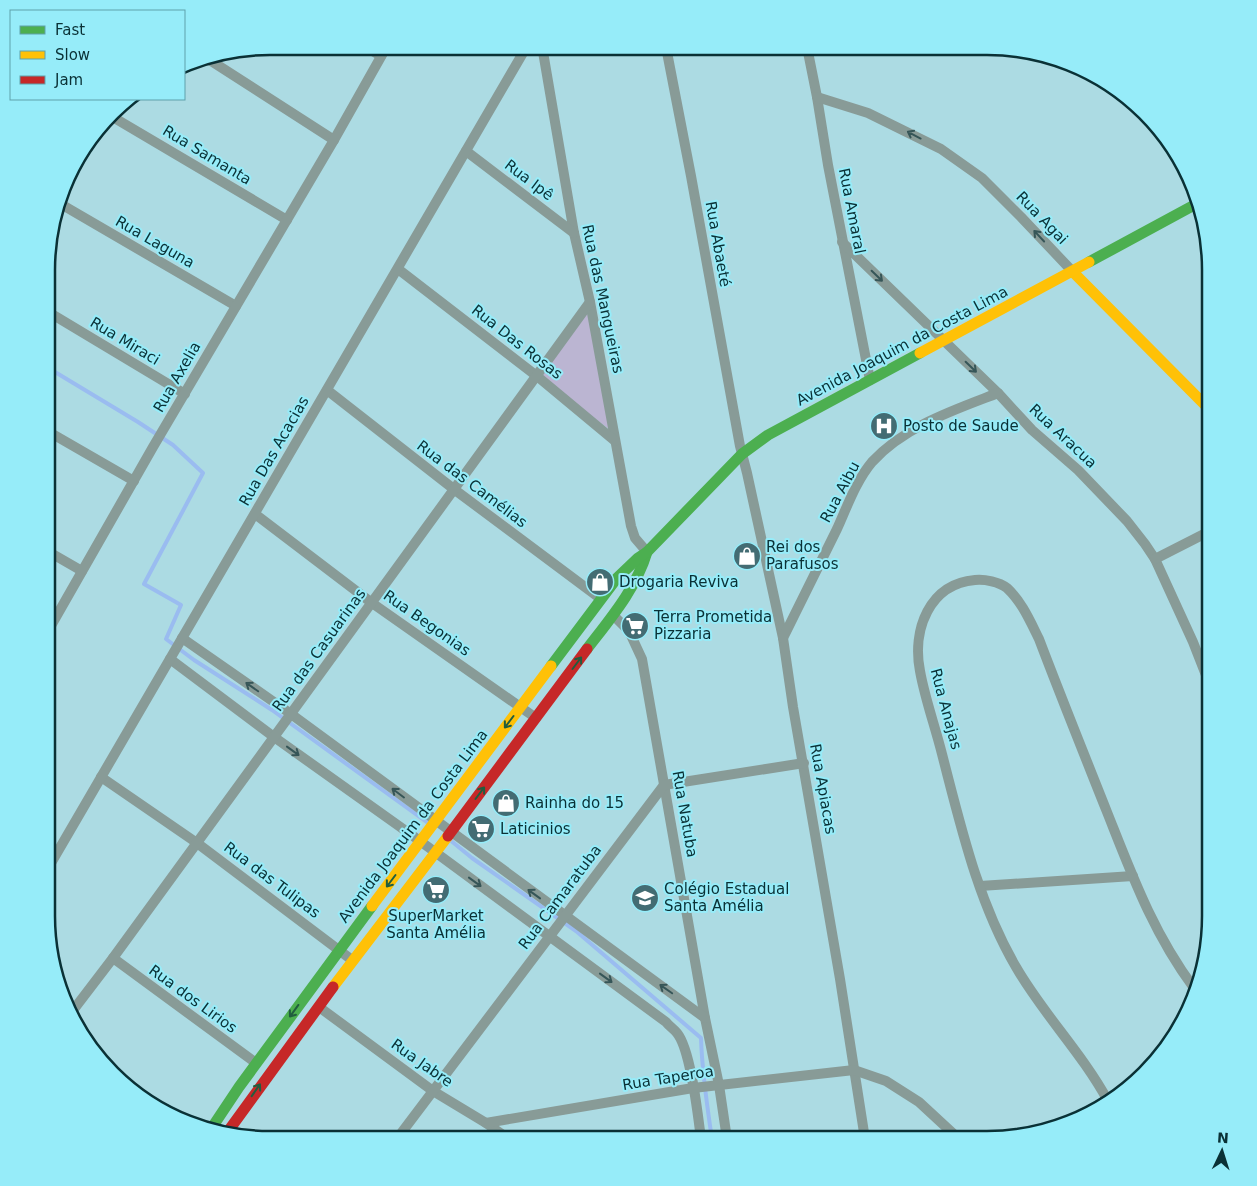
<svg xmlns="http://www.w3.org/2000/svg" width="1257" height="1186" font-family="'DejaVu Sans',sans-serif">
  <rect width="100%" height="100%" fill="#acdbe3"/>
  <polygon fill="#bbb5d2" points="591,304 614,433 539,376"/>
  <g fill="none" stroke-linecap="round" stroke-linejoin="round">
    <g stroke="#9abcf0" stroke-width="4">
      <polyline points="50,369 138,422 173,445 203,473 144,584 181,605 166,639 194,660 272,710 428,823"/>
      <path d="M450 840 472 858 576 931 701 1038C702 1072 707 1106 712 1139"/>
    </g>
    <g stroke="#889b97" stroke-width="10">
      <polyline points="364,46 381,56"/>
      <polyline points="542,46 574,233 590,302 631,526 635,538 647,552"/>
      <polyline points="666,47 691,176 740,446 747,473 783,638 793,707 840,979 865,1139"/>
      <polyline points="807,47 817,97 828,165 870,380"/>
      <polyline points="205,57 334,140"/>
      <polyline points="817,97 868,113 941,149 982,178 1021,217 1073,272"/>
      <polyline points="111,116 287,220"/>
      <polyline points="466,151 574,233"/>
      <polyline points="59,203 236,306"/>
      <polyline points="842,242 998,393 1032,430 1078,470 1127,521 1145,544 1155,559 1193,642 1211,688"/>
      <polyline points="398,269 538,377 615,441"/>
      <polyline points="50,313 185,394"/>
      <polyline points="327,390 455,490 601,599"/>
      <polyline points="49,432 134,481"/>
      <polyline points="255,514 372,603 536,718"/>
      <polyline points="49,552 82,571"/>
      <polyline points="1155,559 1210,531"/>
      <polyline points="613,615 629,631 642,659 705,1018 719,1085 727,1139"/>
      <polyline points="48,631 153,447 334,140 387,46"/>
      <polyline points="182,638 291,714 705,1018"/>
      <path d="M783 638C801 602 819 566 837 529 847 507 856 481 872 462 905 426 954 410 998 393"/>
      <path d="M170 659 274 737 420 841 666 1022C669 1026 674 1029 677 1033 691 1050 698 1116 701 1139"/>
      <polyline points="101,777 197,843 352,960"/>
      <polyline points="47,870 527,46"/>
      <polyline points="980,886 1133,876"/>
      <polyline points="113,958 256,1063"/>
      <polyline points="319,1007 433,1091 486,1123 510,1140"/>
      <polyline points="71,1013 113,958 274,737 590,302"/>
      <path d="M1108 1101C1082 1053 1043 1014 1016 967 978 902 961 827 942 754 935 726 925 699 920 671 912 630 929 584 975 580 985 579 999 582 1007 588 1022 602 1030 621 1039 639 1061 697 1084 754 1107 812 1132 875 1153 933 1194 988"/>
      <polyline points="486,1123 693,1088 854,1070 886,1081 919,1102 959,1139"/>
      <polyline points="396,1140 664,785 804,763"/>
    </g>
    <g stroke="#4caf50" stroke-width="11">
      <polyline points="1089,262 1198,203"/>
      <path d="M587 649C610 619 636 589 647 552"/>
      <polyline points="551,666 617,578 638,558 647,552 742,454 768,435 920,353"/>
      <polyline points="213,1126 239,1087 372,906"/>
    </g>
    <g stroke="#ffc107" stroke-width="11">
      <polyline points="1073,272 1210,410"/>
      <polyline points="920,353 1089,262"/>
      <polyline points="372,906 551,666"/>
      <polyline points="333,987 448,836"/>
    </g>
    <g stroke="#c62828" stroke-width="11">
      <polyline points="448,836 587,649"/>
      <polyline points="229,1130 333,987"/>
    </g>
  </g>
  <defs><path id="oneway-shaft" d="M-6 0H5M1.5-3L5.5 0L1.5 3" fill="none" stroke-width="1.6" stroke-linecap="round" stroke-linejoin="round" transform="scale(1.25)"/></defs>
  <g stroke="#365658">
    <use href="#oneway-shaft" transform="translate(914 135) rotate(-152)"/>
    <use href="#oneway-shaft" transform="translate(1039 236) rotate(-133)"/>
    <use href="#oneway-shaft" transform="translate(877 276) rotate(44)"/>
    <use href="#oneway-shaft" transform="translate(971 367) rotate(44)"/>
    <use href="#oneway-shaft" transform="translate(252 687) rotate(-145)"/>
    <use href="#oneway-shaft" transform="translate(293 751) rotate(36)"/>
    <use href="#oneway-shaft" transform="translate(398 793) rotate(-143)"/>
    <use href="#oneway-shaft" transform="translate(475 882) rotate(36)"/>
    <use href="#oneway-shaft" transform="translate(534 894) rotate(-144)"/>
    <use href="#oneway-shaft" transform="translate(606 978) rotate(36)"/>
    <use href="#oneway-shaft" transform="translate(666 989) rotate(-145)"/>
  </g>
  <g stroke="#215d3f">
    <use href="#oneway-shaft" transform="translate(577 663) rotate(-53)"/>
    <use href="#oneway-shaft" transform="translate(509 722) rotate(127)"/>
    <use href="#oneway-shaft" transform="translate(480 793) rotate(-53)"/>
    <use href="#oneway-shaft" transform="translate(391 881) rotate(127)"/>
    <use href="#oneway-shaft" transform="translate(294 1011) rotate(126)"/>
    <use href="#oneway-shaft" transform="translate(256 1090) rotate(-55)"/>
  </g>
  <defs>
    <g id="hospital-disc" transform="scale(1.4375)"><circle r="9.5" fill="#436c73" stroke="#96ecf9"/><path d="M-5-5h3v3.5h4V-5h3V5h-3V1.5h-4V5h-3Z" fill="#fff"/></g>
    <g id="shop-disc" transform="scale(1.4375)"><circle r="9.5" fill="#436c73" stroke="#96ecf9"/><path d="M-5-2.5h2.3a2.7 3.5 0 0 1 5.4 0H5L5.5 6h-11ZM-1.5-2.5h3a1.5 2.3 0 0 0-3 0Z" fill="#fff"/></g>
    <g id="supermarket-disc" transform="scale(1.4375)"><circle r="9.5" fill="#436c73" stroke="#96ecf9"/><path d="M-6-5.5h2.5l.6 2H6L4.5 2H-2.5L-4.4-4H-6ZM-1.5 3.2a1.3 1.3 0 1 0 .1 0ZM3 3.2a1.3 1.3 0 1 0 .1 0Z" fill="#fff"/></g>
    <g id="school-disc" transform="scale(1.4375)"><circle r="9.5" fill="#436c73" stroke="#96ecf9"/><path d="M0-5L7-2L0 1L-7-2ZM-4 1L0 2.5L4 1V4Q0 6-4 4Z" fill="#fff"/></g>
  </defs>
  <g fill-rule="evenodd">
    <use href="#hospital-disc" x="884" y="426"/>
    <use href="#shop-disc" x="747" y="556"/>
    <use href="#shop-disc" x="600" y="582"/>
    <use href="#supermarket-disc" x="635" y="626"/>
    <use href="#shop-disc" x="506" y="803"/>
    <use href="#supermarket-disc" x="481" y="829"/>
    <use href="#supermarket-disc" x="436" y="890"/>
    <use href="#school-disc" x="645" y="898"/>
  </g>
  <g text-anchor="middle" dominant-baseline="central" stroke-width="4" stroke-linejoin="round" paint-order="stroke">
    <g font-size="15" fill="#0a3136" stroke="#96ecf9">
      <text transform="translate(207 155) rotate(31)">Rua Samanta</text>
      <text transform="translate(529 180) rotate(37)">Rua Ipê</text>
      <text transform="translate(852 211) rotate(79)">Rua Amaral</text>
      <text transform="translate(1042 218) rotate(46)">Rua Agai</text>
      <text transform="translate(155 242) rotate(30)">Rua Laguna</text>
      <text transform="translate(718 244) rotate(80)">Rua Abaeté</text>
      <text transform="translate(603 299) rotate(78)">Rua das Mangueiras</text>
      <text transform="translate(125 341) rotate(31)">Rua Miraci</text>
      <text transform="translate(517 342) rotate(38)">Rua Das Rosas</text>
      <text transform="translate(902 346) rotate(-28)">Avenida Joaquim da Costa Lima</text>
      <text transform="translate(177 377) rotate(-60)">Rua Axelia</text>
      <text transform="translate(1063 436) rotate(43)">Rua Aracua</text>
      <text transform="translate(274 451) rotate(-60)">Rua Das Acacias</text>
      <text transform="translate(472 484) rotate(37)">Rua das Camélias</text>
      <text transform="translate(840 492) rotate(-62)">Rua Aibu</text>
      <text transform="translate(427 623) rotate(35)">Rua Begonias</text>
      <text transform="translate(319 650) rotate(-54)">Rua das Casuarinas</text>
      <text transform="translate(946 709) rotate(75)">Rua Anajas</text>
      <text transform="translate(823 789) rotate(80)">Rua Apiacas</text>
      <text transform="translate(685 814) rotate(80)">Rua Natuba</text>
      <text transform="translate(413 826) rotate(-53)">Avenida Joaquim da Costa Lima</text>
      <text transform="translate(272 880) rotate(37)">Rua das Tulipas</text>
      <text transform="translate(560 897) rotate(-53)">Rua Camaratuba</text>
      <text transform="translate(193 999) rotate(36)">Rua dos Lirios</text>
      <text transform="translate(422 1063) rotate(35)">Rua Jabre</text>
      <text transform="translate(668 1078) rotate(-9)">Rua Taperoa</text>
    </g>
    <g font-size="15" fill="#0a3136" stroke="#96ecf9" text-anchor="start">
      <text x="903" y="426">Posto de Saude</text>
      <text x="766" y="547">Rei dos<tspan x="766" dy="17">Parafusos</tspan></text>
      <text x="619" y="582">Drogaria Reviva</text>
      <text x="654" y="617">Terra Prometida<tspan x="654" dy="17">Pizzaria</tspan></text>
      <text x="525" y="803">Rainha do 15</text>
      <text x="500" y="829">Laticinios</text>
      <text x="664" y="889">Colégio Estadual<tspan x="664" dy="17">Santa Amélia</tspan></text>
      <text x="436" y="916" text-anchor="middle">SuperMarket<tspan x="436" dy="17">Santa Amélia</tspan></text>
    </g>
  </g>
  <path d="M0 0H1257V1186H0ZM270 55H987A215 215 0 0 1 1202 270V916A215 215 0 0 1 987 1131H270A215 215 0 0 1 55 916V270A215 215 0 0 1 270 55Z" fill="#96ecf9" fill-rule="evenodd"/>
  <path fill="none" stroke="#0a3136" stroke-width="2.5" d="M270 55H987A215 215 0 0 1 1202 270V916A215 215 0 0 1 987 1131H270A215 215 0 0 1 55 916V270A215 215 0 0 1 270 55Z"/>
  <rect x="10" y="10" width="175" height="90" fill="#96ecf9" stroke="#5ea1ab"/>
  <rect x="20" y="26" width="25" height="8" fill="#4caf50" stroke="#5ea1ab"/>
  <text x="55" y="35" font-size="15" fill="#0a3136">Fast</text>
  <rect x="20" y="51" width="25" height="8" fill="#ffc107" stroke="#5ea1ab"/>
  <text x="55" y="60" font-size="15" fill="#0a3136">Slow</text>
  <rect x="20" y="76" width="25" height="8" fill="#c62828" stroke="#5ea1ab"/>
  <text x="55" y="85" font-size="15" fill="#0a3136">Jam</text>
  <g transform="translate(1222 1151) rotate(4)" stroke="#96ecf9" stroke-width="4" paint-order="stroke">
  <path d="M0-4L9 19L0 12L-9 19Z" fill="#0a3136"/>
  <text y="-8" font-size="14" font-weight="bold" text-anchor="middle" fill="#0a3136">N</text>
  </g>
</svg>
